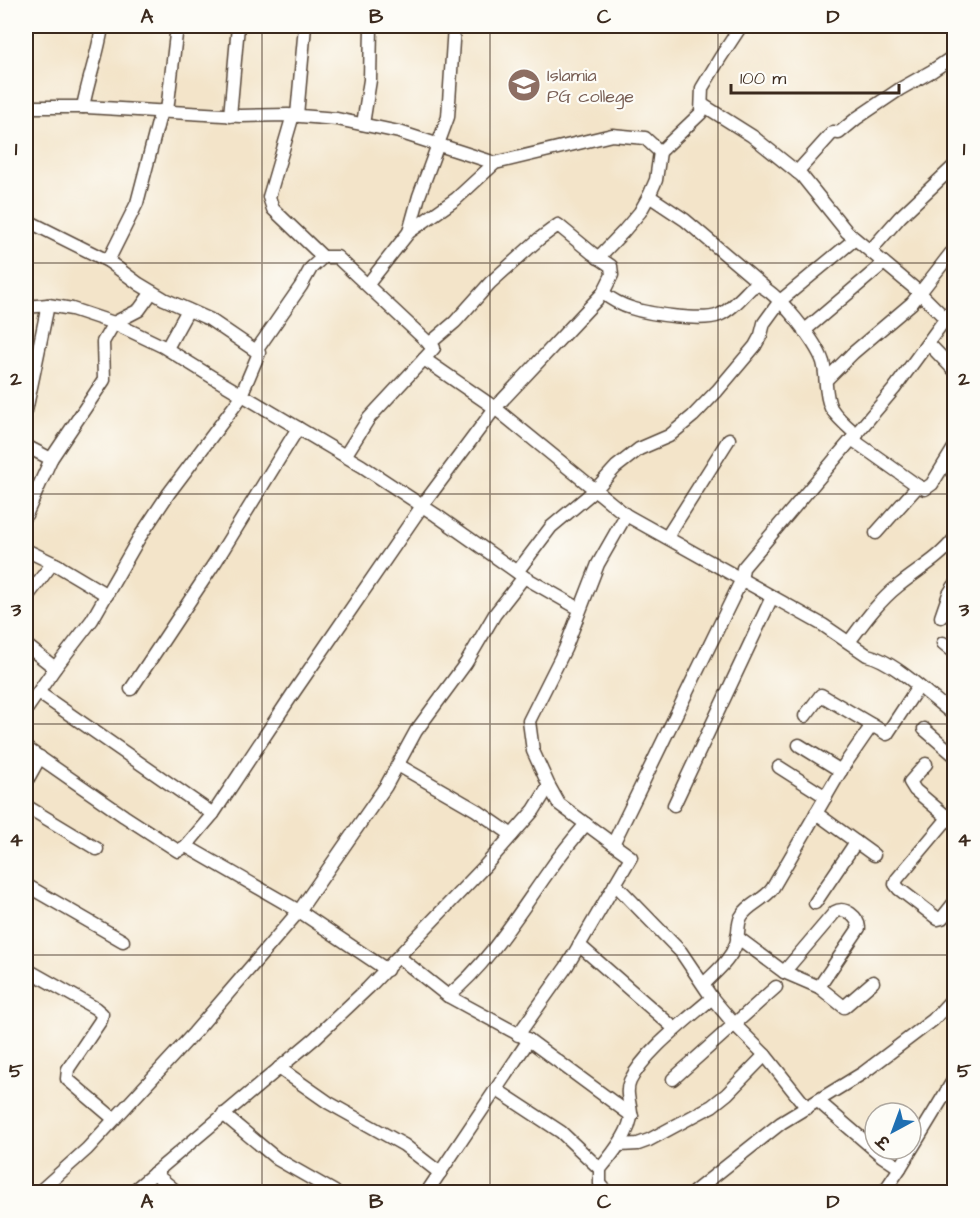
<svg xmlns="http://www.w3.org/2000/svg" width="980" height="1218" font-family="'Architects Daughter','Playpen Sans Deva',sans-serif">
  <rect width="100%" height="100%" fill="#fdfcf7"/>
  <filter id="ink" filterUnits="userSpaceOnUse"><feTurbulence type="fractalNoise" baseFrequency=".0167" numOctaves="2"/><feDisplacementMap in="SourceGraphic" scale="12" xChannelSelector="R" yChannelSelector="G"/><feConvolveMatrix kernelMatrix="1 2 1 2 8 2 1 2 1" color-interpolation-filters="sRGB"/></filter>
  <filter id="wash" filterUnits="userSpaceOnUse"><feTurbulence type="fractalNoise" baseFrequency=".008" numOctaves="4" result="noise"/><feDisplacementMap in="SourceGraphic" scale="24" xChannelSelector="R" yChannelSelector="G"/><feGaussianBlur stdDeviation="1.35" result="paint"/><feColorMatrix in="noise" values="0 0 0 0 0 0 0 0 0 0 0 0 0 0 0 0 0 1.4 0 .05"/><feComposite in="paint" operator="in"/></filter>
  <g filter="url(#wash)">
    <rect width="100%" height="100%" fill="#f3e4c9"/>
  </g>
  <g filter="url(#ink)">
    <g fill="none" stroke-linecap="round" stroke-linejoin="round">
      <g stroke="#574638" stroke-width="15">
        <g id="street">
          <polyline points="703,105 752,136 802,176 847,232 919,292 946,319"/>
          <polyline points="26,107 86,107 240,116 288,115 337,119 399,132 495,163"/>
          <path d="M83 107C88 80 98 54 102 27"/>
          <polyline points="167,111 177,26"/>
          <polyline points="293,115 269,197 273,209 323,257"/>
          <polyline points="297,115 305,26"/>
          <polyline points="230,116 238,26"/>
          <polyline points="363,124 370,80 371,26"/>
          <polyline points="660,152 701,113 702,88 720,58 741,26"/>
          <polyline points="797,172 833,132 839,133 857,118 900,89 932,71 954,56"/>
          <polyline points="649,196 685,220 764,287"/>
          <polyline points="26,220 108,261 139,284 164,299 209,319 259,353 239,400 169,493 139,538 92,620 55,668 26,710"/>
          <polyline points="409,232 419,196 448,117 454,26"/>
          <polyline points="870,251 900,217 954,166"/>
          <polyline points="108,261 137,203 161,111"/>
          <polyline points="368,284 409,232 456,199 495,163 612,135 645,138 660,152 656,180 649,196 640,212 623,232 598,258"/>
          <path d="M603 293C612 300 621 305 631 308 649 314 703 322 719 315 731 310 742 297 751 288L757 285C776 289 817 343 823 362 827 376 824 394 831 408 837 418 848 427 857 435"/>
          <polyline points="26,307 48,305 72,309 114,323 162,346 212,377 362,466 436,515 524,577 580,609"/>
          <polyline points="804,331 884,263"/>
          <polyline points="928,343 954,370"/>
          <polyline points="167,348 188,310"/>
          <path d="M256 351 301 286 311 268 323 257H337L434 348 424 359 495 408 626 515 823 625 867 655C893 660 932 698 954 715"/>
          <polyline points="826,380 853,353 912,303 951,253 954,252"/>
          <polyline points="26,411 48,305"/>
          <polyline points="853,440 918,486 925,489 932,484 954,448"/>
          <polyline points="26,446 51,459"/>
          <polyline points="345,456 369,418 424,359"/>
          <polyline points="26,515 51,459 104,380 103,342 114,323 139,310 152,292"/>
          <polyline points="876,533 918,486"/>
          <polyline points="667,537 729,439"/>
          <polyline points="26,550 59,566"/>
          <polyline points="517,572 551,527 594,491 616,467 639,449 669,436 693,416 717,391 755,346 761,335 764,323 780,301 855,239"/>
          <polyline points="26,598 52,564 55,564 107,595"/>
          <polyline points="941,617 949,594 954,586"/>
          <path d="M849 642C864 622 878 602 898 586 916 571 940 558 954 539"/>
          <polyline points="943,643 954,652"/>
          <polyline points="26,645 55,668"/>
          <polyline points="131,689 216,561 298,428"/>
          <polyline points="39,693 213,814"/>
          <polyline points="805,716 821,695 872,725"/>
          <polyline points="924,729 954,755"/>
          <polyline points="799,745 841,771"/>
          <polyline points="26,748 124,816 178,851 186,846 213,814 294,692 422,506 495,408 603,293 612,275 611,266 592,253 558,225 539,239 490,283 455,322 429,344"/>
          <polyline points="926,764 910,782 915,790 954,823"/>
          <polyline points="398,765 476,810 512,835"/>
          <polyline points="779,767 826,797"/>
          <polyline points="26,782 40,757"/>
          <polyline points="674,805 772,597"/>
          <polyline points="26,806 97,849"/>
          <polyline points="954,811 897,879 895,884 899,889 938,919 942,918 954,903"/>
          <polyline points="816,813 874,855"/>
          <polyline points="613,844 559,804 549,786 533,751 529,721 565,649 598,564 626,515"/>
          <polyline points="186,846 299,911 387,970"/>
          <polyline points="615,884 681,952 712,998 734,1024 765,1055 807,1108"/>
          <polyline points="26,885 123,941"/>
          <polyline points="815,903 856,842"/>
          <polyline points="737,937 784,972 819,987 844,1007 873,982"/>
          <polyline points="579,945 675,1029"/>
          <polyline points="400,958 448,996 529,1040 632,1116"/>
          <polyline points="26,969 95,1008 102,1014 101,1020 68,1069 67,1079 114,1119"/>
          <path d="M784 972 835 912C845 906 858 917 859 928L819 987"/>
          <path d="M704 984C715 972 730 961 736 944 739 936 737 925 741 917 746 906 764 900 772 889L843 767 872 725 887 734 918 687"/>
          <path d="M448 996C488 964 519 913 549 871 560 855 573 839 586 824"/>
          <polyline points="518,1035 567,966 631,857 613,844 741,581 743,568 894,389 954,307"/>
          <polyline points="279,1068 329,1103 404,1145 440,1173"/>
          <polyline points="673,1079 776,987"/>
          <polyline points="497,1090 561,1132 600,1169"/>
          <polyline points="818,1101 882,1156 900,1168 884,1192"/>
          <polyline points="223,1114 277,1159 335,1192"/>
          <polyline points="620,1145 638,1144 649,1140 712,1106 727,1094 765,1055"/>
          <polyline points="900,1168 954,1079"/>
          <polyline points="154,1173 177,1192"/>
          <polyline points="39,1192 87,1149 194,1033 299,911 386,786 416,731 466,663 495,614 524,577"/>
          <polyline points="132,1192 315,1038 368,988 484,867 534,810 549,786"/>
          <polyline points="427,1192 529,1040"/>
          <path d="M607 1192 600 1184V1169C611 1156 632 1131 631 1113 630 1102 625 1092 630 1081 645 1051 687 1020 712 998"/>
          <polyline points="694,1192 781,1123 863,1073 933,1020 954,997"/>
        </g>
      </g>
      <use href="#street" stroke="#fff" stroke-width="12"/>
    </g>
  </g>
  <path fill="none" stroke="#3b2a1e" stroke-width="1.5" stroke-opacity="0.55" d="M262 26V1192M490 26V1192M718 26V1192M26 263H954M26 494H954M26 724H954M26 955H954"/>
  <defs>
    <g id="university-disc" transform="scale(1.725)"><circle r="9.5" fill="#8d6e63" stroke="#fdfcf7"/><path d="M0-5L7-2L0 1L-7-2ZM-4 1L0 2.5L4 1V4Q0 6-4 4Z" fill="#fff"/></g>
  </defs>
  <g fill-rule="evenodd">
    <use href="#university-disc" x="524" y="85"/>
  </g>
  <g text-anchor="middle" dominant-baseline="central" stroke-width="4.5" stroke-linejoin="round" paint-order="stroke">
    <g font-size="18" fill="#785e54" stroke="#fdfcf7" text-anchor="start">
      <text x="547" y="75">Islamia<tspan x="547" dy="21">PG college</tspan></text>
    </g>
  </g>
  <rect width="980" height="1218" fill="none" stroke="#fdfcf7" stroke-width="66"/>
  <g transform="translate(893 1131) rotate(221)"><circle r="28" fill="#fdfcf7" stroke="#afa8a0" stroke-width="1.5"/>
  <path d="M0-4.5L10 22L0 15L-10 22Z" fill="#1f6fb2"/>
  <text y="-9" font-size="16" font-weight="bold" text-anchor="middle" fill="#3b2a1e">उ</text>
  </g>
  <path d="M731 84v9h168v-9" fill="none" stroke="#3b2a1e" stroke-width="3"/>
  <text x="740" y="84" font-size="18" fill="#3b2a1e" stroke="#fdfcf7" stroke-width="4.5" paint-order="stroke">100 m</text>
  <rect x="33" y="33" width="914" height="1152" fill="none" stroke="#3b2a1e" stroke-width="2"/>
  <g font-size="20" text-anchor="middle" font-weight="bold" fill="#3b2a1e">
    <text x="147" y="23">A</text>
    <text x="376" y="23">B</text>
    <text x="604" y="23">C</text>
    <text x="833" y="23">D</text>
    <text x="16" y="155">1</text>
    <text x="964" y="155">1</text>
    <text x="16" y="385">2</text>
    <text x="964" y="385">2</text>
    <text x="16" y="616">3</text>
    <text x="964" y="616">3</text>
    <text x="16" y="846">4</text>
    <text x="964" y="846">4</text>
    <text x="16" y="1077">5</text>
    <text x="964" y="1077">5</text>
    <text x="147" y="1208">A</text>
    <text x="376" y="1208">B</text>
    <text x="604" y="1208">C</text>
    <text x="833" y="1208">D</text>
  </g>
</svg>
